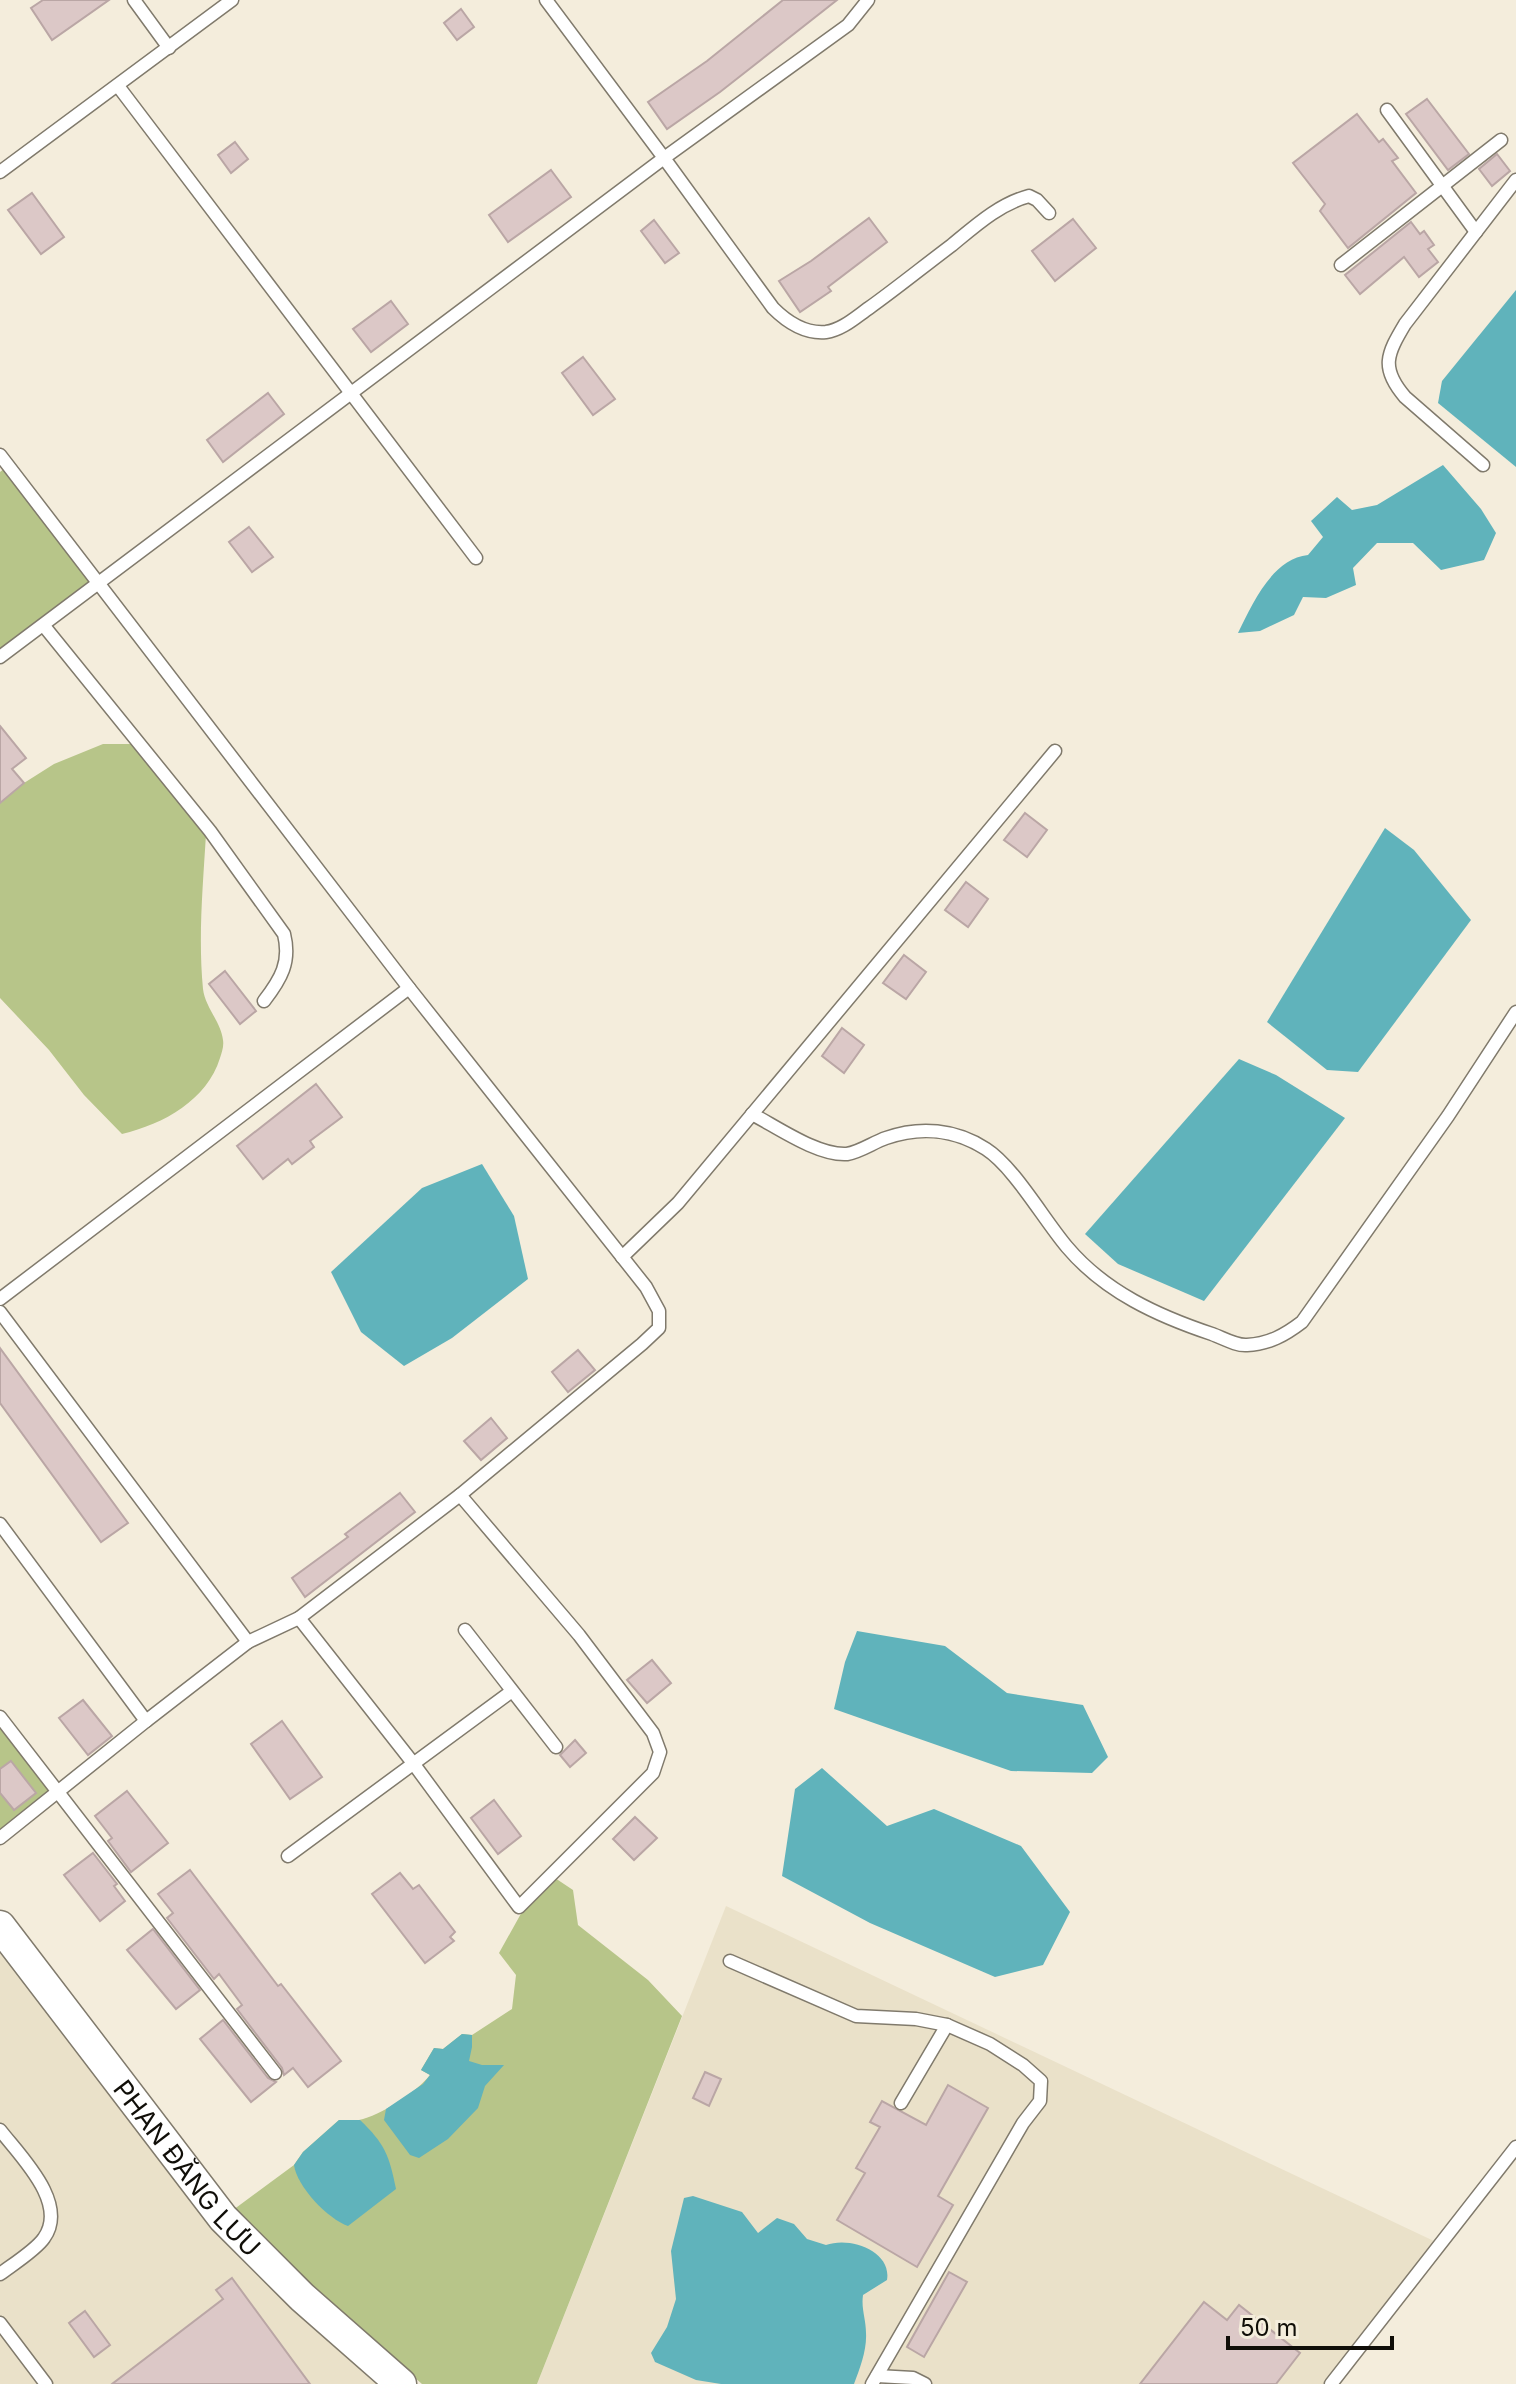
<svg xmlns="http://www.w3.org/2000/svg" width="1516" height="2384" font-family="Inter,sans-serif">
  <rect width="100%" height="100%" fill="#f4eddc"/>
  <g fill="#eae1c9">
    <polygon points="726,1906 1436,2242 1325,2384 537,2384"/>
    <polygon points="0,1948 382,2384 0,2384"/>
  </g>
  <g fill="#b7c589">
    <polygon points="5,468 91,583 0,651 0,472"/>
    <path d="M103 744H133L206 834C203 885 198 937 203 989 205 1007 221 1022 223 1040 224 1046 222 1052 220 1058 207 1100 164 1124 122 1134L84 1095 49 1050 0 998V793L24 783 54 764Z"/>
    <polygon points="0,1725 52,1791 0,1831"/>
    <path d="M555 1878 573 1890 578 1925 648 1980 682 2016 537 2384H422L311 2288 233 2210 294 2165 303 2152 339 2120C345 2120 352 2121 359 2120 380 2116 418 2091 430 2075L421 2070 434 2048 443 2049 462 2034 472 2035 512 2009 516 1975 499 1953 523 1910Z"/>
  </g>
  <g fill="#60b3bb">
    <polygon points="1516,290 1516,467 1438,403 1442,381"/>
    <path d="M1443 465 1481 509 1496 533 1484 560 1441 570 1413 543H1377L1353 568 1356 585 1326 598 1303 597 1294 615 1260 631 1238 633C1253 603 1272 559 1308 555L1323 537 1311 521 1337 497 1352 510 1377 505Z"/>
    <polygon points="1385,828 1414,850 1471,920 1358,1072 1327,1070 1267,1022"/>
    <polygon points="1239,1059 1276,1075 1345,1118 1204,1301 1118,1264 1085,1234"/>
    <polygon points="482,1164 514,1216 528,1279 452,1338 404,1366 361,1332 331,1272 422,1188"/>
    <polygon points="857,1631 945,1646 1007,1693 1083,1705 1108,1757 1092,1773 1011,1771 834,1709 845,1662"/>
    <polygon points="822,1768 887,1826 934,1809 1021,1846 1070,1912 1043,1965 995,1977 870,1923 782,1876 795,1789"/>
    <polygon points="462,2034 472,2035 472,2047 469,2061 482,2065 504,2065 485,2086 478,2108 448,2139 419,2158 410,2155 384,2120 386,2109 423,2084 430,2075 421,2070 434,2048 443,2049"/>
    <path d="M339 2120H360C385 2144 389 2155 396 2189L348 2226C328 2219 297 2187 294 2165L303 2152Z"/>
    <path d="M693 2196 742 2212 758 2233 777 2218 794 2224 807 2239 826 2245C850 2236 892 2251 887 2280L863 2295C861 2309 866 2319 866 2333 867 2350 860 2368 854 2384H721L696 2380 655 2362 651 2353 667 2327 676 2299 671 2251 684 2198Z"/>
  </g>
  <g fill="#dcc8c7" stroke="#baa6a5" stroke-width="2">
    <polygon points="43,0 109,0 52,40 31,8"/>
    <polygon points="783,0 837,0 720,92 667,129 648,102 707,61"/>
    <polygon points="461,9 474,27 457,40 444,23"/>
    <polygon points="1427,99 1469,154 1448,170 1406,114"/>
    <polygon points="1357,114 1379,142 1383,139 1398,158 1392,161 1416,193 1348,248 1320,211 1325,204 1293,163"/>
    <polygon points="235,142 248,159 231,173 218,155"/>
    <polygon points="1497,154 1510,171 1492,186 1479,169"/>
    <polygon points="551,170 571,197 508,242 489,215"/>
    <polygon points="32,193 64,237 41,254 8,210"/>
    <polygon points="869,218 887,242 828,287 831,291 800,312 779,281 811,261"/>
    <polygon points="1073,219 1096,248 1055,281 1032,251"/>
    <polygon points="654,220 679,253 665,263 641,231"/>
    <polygon points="1411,222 1420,234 1424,231 1434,245 1428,249 1438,262 1419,277 1404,257 1360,294 1345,275"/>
    <polygon points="391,301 408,324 371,352 353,329"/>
    <polygon points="583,357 615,399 593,415 562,373"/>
    <polygon points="268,393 284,414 223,462 207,440"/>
    <polygon points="249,527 273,557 252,572 229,542"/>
    <polygon points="0,726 26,758 12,769 24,783 0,803"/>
    <polygon points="1025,813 1047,830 1027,857 1004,840"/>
    <polygon points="966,882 988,899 968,927 945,910"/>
    <polygon points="904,955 926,972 906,999 883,983"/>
    <polygon points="225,971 256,1011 240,1024 209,984"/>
    <polygon points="842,1028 864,1045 844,1073 822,1056"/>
    <polygon points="316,1084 342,1117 310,1141 314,1147 292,1164 288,1159 263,1179 237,1146"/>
    <polygon points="0,1348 128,1523 101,1542 0,1403"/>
    <polygon points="578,1350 595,1370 568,1392 552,1372"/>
    <polygon points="491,1418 507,1438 481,1460 464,1441"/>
    <polygon points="400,1493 415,1512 305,1597 292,1578 348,1537 345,1534"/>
    <polygon points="652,1660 671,1683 647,1703 627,1680"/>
    <polygon points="83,1700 112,1736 88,1755 59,1718"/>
    <polygon points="282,1721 322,1777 290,1799 251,1744"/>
    <polygon points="575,1740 586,1753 570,1767 560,1755"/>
    <polygon points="11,1761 36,1793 14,1810 0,1793 0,1769"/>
    <polygon points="127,1791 168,1843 131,1872 108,1841 112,1838 95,1816"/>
    <polygon points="494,1800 521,1836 498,1854 471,1818"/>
    <polygon points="635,1817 657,1838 634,1860 613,1839"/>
    <polygon points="93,1853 117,1884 114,1886 125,1901 100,1921 64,1875"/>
    <polygon points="190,1870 278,1986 281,1984 341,2061 308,2087 293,2068 284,2075 282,2068 237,2009 242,2005 219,1974 214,1979 167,1918 173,1913 158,1894"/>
    <polygon points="400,1873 413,1889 419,1885 455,1932 450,1937 454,1941 425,1963 372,1894"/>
    <polygon points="153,1929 200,1990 176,2009 127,1950"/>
    <polygon points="223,2020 268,2078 276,2082 251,2102 200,2039"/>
    <polygon points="705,2072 721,2079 709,2106 693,2098"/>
    <polygon points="948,2085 988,2108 938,2196 953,2205 917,2267 837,2220 865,2173 856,2168 880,2127 870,2122 882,2101 926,2125"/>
    <polygon points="949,2272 967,2282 924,2357 907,2347"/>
    <polygon points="232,2278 310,2384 112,2384 223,2299 216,2290"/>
    <polygon points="1204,2302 1227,2320 1239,2305 1300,2353 1276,2384 1140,2384"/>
    <polygon points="85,2311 110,2345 94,2357 69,2323"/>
  </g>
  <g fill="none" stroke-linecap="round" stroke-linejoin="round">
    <g stroke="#807a6c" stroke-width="15">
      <g id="service">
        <polyline points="134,0 169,48"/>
        <path d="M868 0 848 25 664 158 773 308C787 322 804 334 826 332 842 330 856 317 869 308 897 288 924 266 952 245 975 226 999 204 1029 196L1037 200 1049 213"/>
        <polyline points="118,86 476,558"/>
        <polyline points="1387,110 1476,232"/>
        <polyline points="0,172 232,0"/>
        <polyline points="1341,265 1501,140"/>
        <polyline points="0,455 409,988 646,1287 659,1311 659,1328 642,1344 460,1495 299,1618 248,1642 0,1312"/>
        <path d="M1483 465 1405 397C1380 368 1387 354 1405 324L1516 180"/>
        <path d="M44 626 210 831 284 934C291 962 281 979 264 1001"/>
        <polyline points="0,657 664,158 546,0"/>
        <path d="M752 1114C777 1127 818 1156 847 1154 860 1152 874 1142 886 1138 920 1126 955 1129 986 1149 1014 1167 1044 1220 1067 1247 1105 1292 1158 1316 1212 1334 1223 1338 1236 1346 1247 1345 1269 1344 1285 1335 1302 1322L1448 1116 1516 1012"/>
        <polyline points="622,1257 678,1203 1055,751"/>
        <polyline points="0,1299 409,988"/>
        <polyline points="0,1524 146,1721 248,1642"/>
        <polyline points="299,1618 413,1763 519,1907 653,1773 660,1752 653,1733 579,1635 460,1495"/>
        <polyline points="465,1630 556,1747"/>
        <polyline points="0,1717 275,2073"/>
        <polyline points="0,1838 146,1721"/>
        <polyline points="288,1856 512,1691"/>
        <polyline points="730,1961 856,2016 916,2019 947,2025 990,2044 1023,2065 1041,2081 1040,2101 1023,2123 872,2384"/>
        <polyline points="901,2103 947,2025"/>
        <path d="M0 2130C20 2156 69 2203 44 2238 36 2250 12 2265 0 2274"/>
        <polyline points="0,2323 46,2384"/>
        <polyline points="877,2376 913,2378 925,2384"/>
        <polyline points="1331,2384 1516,2147"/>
      </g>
    </g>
    <g stroke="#807a6c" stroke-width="33">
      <g id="tertiary">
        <path id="s1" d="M0 1926 223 2218 302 2297 401 2384"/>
      </g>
    </g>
    <use href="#service" stroke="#fff" stroke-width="12"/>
    <use href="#tertiary" stroke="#fff" stroke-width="30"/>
  </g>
  <g text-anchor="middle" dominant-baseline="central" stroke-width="6" stroke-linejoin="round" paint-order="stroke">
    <g font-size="26" fill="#100e08" stroke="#f4eddc">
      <text stroke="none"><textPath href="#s1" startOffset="306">PHAN ĐĂNG LƯU</textPath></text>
    </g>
  </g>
  <path d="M1228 2336v12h164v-12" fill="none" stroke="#100e08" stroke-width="4"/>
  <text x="1240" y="2336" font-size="24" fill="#100e08" stroke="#f4eddc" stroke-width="6" paint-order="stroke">50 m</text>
</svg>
